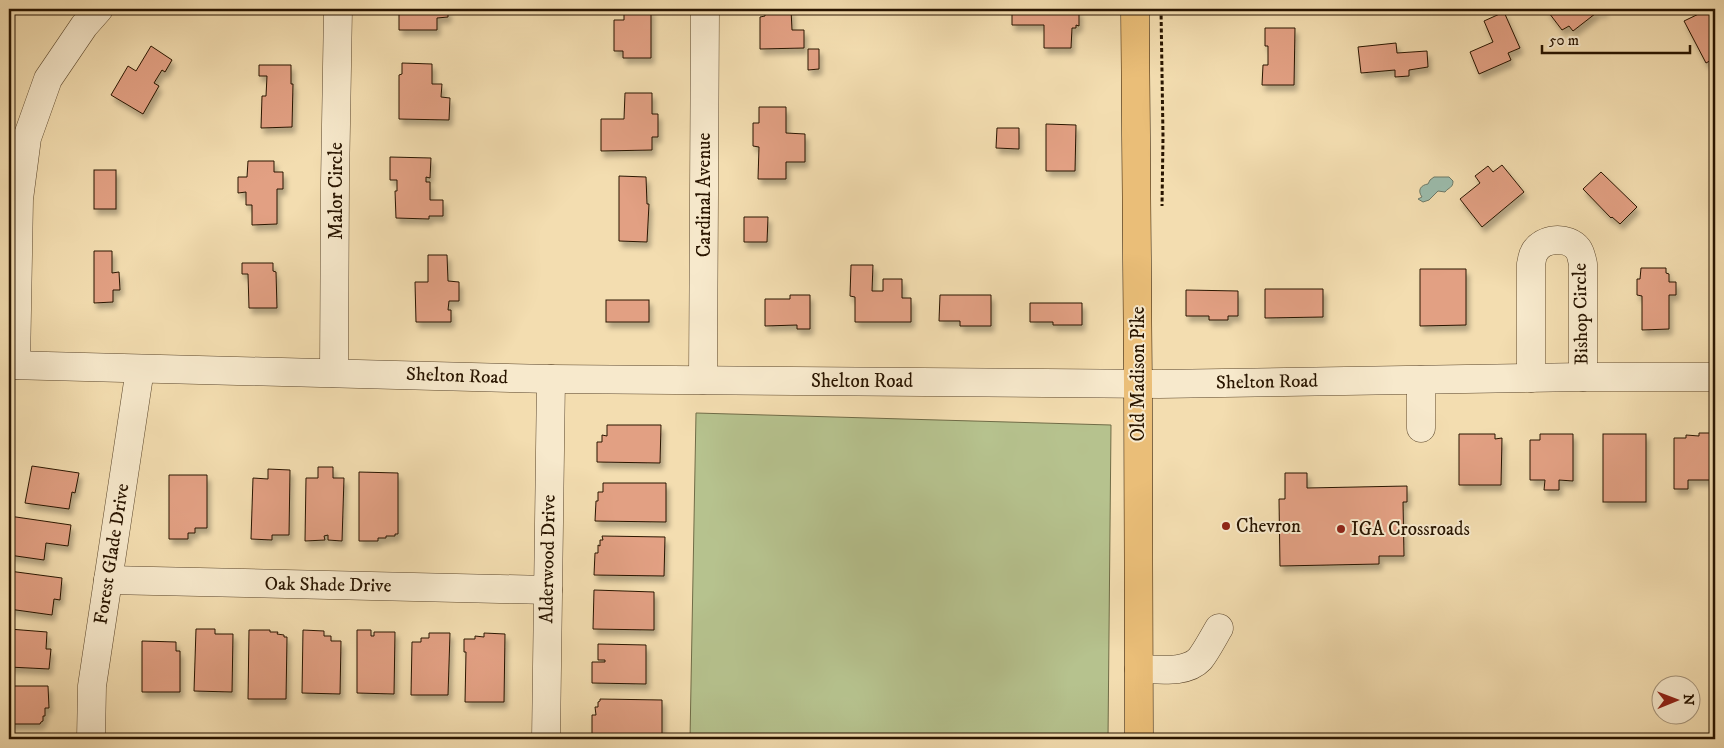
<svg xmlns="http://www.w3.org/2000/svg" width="1724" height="748" font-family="'IM FELL DW Pica',serif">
  <defs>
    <filter id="shadow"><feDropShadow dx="3" dy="5.5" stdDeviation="2.5" flood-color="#0004"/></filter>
  </defs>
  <rect width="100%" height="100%" fill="#f3ddb0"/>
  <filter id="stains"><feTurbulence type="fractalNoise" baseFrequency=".004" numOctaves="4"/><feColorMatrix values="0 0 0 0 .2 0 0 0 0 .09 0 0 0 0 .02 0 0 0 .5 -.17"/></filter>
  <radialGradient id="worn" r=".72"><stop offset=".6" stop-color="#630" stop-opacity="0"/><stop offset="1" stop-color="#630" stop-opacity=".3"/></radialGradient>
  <polygon fill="#b6c28e" stroke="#706c47" points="696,413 1111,425 1108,739 690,739"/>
  <path fill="#9bbcac" stroke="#6d7967" d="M1434 177H1449L1453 181C1453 188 1449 187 1445 192L1438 191 1429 200 1423 202 1418 199 1422 197C1417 190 1421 185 1428 184L1430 180Z"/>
  <g fill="#e2a083" stroke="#291500" filter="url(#shadow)">
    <polygon points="399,9 448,9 448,17 437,18 437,30 399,30"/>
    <polygon points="624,9 651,9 651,58 623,58 623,51 614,51 614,20 624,20"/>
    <polygon points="765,9 791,9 792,30 804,30 804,48 760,49 760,17 765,16"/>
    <polygon points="1012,9 1076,9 1076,11 1079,11 1079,26 1076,25 1076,28 1072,28 1071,48 1044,48 1044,25 1012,25"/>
    <polygon points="1546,9 1606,9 1601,13 1600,10 1573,31 1569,26 1562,30"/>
    <polygon points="1709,9 1711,9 1715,18 1715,58 1706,63 1684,21"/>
    <polygon points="1504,12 1520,48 1508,53 1511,60 1479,74 1470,52 1493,42 1484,21"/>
    <polygon points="1265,28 1295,28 1294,85 1262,85 1263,65 1268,65 1268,46 1265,46"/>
    <polygon points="1396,43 1397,53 1427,51 1428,67 1409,70 1409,76 1395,77 1395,70 1361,73 1358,47"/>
    <polygon points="151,46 172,60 165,72 162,70 154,83 159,86 143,114 111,95 128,66 136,71"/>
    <polygon points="808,49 819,49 819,69 808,70"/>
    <polygon points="402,63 432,64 432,84 442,84 441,97 450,98 449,120 399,119 399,75 402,74"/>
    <polygon points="259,65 291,65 291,84 293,84 292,127 261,128 262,96 266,96 267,76 259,76"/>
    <polygon points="625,93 652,93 652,114 658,114 658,137 652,137 652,150 601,151 601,119 624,119"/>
    <polygon points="759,107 786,107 786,133 805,134 805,162 786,162 786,179 758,179 759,147 753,146 753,123 759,123"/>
    <polygon points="1046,124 1076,125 1075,171 1046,171"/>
    <polygon points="997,128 1019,128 1019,149 996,148"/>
    <polygon points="390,157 431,158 430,178 426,177 426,182 430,182 430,200 443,200 443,216 429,216 429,219 396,218 395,191 397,191 397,180 390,180"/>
    <polygon points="248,161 274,161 274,172 283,172 283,189 277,189 277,224 252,225 252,205 246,205 246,192 238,193 238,177 247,177"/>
    <polygon points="1502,165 1524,192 1482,227 1460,199 1480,183 1475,176 1488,166 1493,172"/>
    <rect x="94" y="170" width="22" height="39"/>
    <polygon points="1601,172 1637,207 1620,224 1612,217 1611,218 1583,189"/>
    <polygon points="619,176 646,177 647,204 649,204 647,242 619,241"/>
    <polygon points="744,217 768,217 767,242 744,242"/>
    <polygon points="94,251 112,251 112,273 119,272 120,290 113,290 113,302 94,303"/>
    <polygon points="428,255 447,255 448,281 459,282 459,301 449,301 448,310 451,310 451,322 416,322 415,282 428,282"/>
    <polygon points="242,263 273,263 273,271 276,272 277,308 249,308 248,274 242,274"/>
    <polygon points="851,265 873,265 872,291 883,291 883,279 902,279 902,298 911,298 911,322 855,322 855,297 850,296"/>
    <polygon points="1641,268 1666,268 1666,273 1669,274 1669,282 1676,282 1676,295 1669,295 1669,329 1642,330 1642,296 1637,295 1637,279 1640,279"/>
    <polygon points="1420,269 1466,269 1466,325 1420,326"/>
    <polygon points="1265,289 1323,289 1323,317 1265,318"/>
    <polygon points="1186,290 1238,291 1238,316 1228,316 1228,320 1209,320 1209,316 1186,316"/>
    <polygon points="790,295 810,295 810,329 797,329 797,325 765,326 765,299 790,299"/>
    <polygon points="940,295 991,295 991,326 960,326 960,321 939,321"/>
    <rect x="606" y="300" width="43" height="22"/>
    <polygon points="1030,303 1082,303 1082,325 1053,325 1053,322 1030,322"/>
    <polygon points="607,425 661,425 660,463 597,462 597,442 602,442 602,435 607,436"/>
    <polygon points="1699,433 1715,433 1715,480 1688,480 1688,489 1674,489 1674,438 1686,438 1686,435 1699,436"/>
    <polygon points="1459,434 1495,434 1495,439 1502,438 1501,485 1459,485"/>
    <polygon points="1540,434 1573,434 1573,481 1559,480 1559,490 1544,490 1545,480 1530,480 1530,440 1540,440"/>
    <rect x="1603" y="434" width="43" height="68"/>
    <polygon points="32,466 79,473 75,493 72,492 69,509 25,503"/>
    <polygon points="318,467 333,467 333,478 344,478 342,541 328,540 328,535 324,536 325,540 305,541 306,478 318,478"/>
    <polygon points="268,469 290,470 289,535 272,535 272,540 251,539 253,478 268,479"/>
    <polygon points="359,472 398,473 398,534 395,534 395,536 386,536 386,538 378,538 378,541 359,541"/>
    <polygon points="1285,473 1307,473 1307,488 1407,486 1407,502 1403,502 1404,556 1379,556 1379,564 1280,566 1279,499 1285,499"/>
    <polygon points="169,475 207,475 207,528 195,528 195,533 188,533 188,539 169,539"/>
    <polygon points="603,483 666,483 666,522 595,521 596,501 598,501 598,492 603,492"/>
    <polygon points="9,516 71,525 68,546 46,543 44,560 9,555"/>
    <polygon points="602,536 665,537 664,576 594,575 595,553 598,553 598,545 600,546 600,540 603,540"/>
    <polygon points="9,571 62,578 60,600 54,599 52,615 9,609"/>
    <polygon points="594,590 654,592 654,630 593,629"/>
    <polygon points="9,629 47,632 46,649 51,649 49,669 9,667"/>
    <polygon points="196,629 215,629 215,634 233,634 232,692 194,691"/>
    <polygon points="249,630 270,630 270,632 278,632 277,634 284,635 284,637 287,637 286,699 248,699"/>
    <polygon points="303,630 324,631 324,636 331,636 331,641 341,641 340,694 302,693"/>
    <polygon points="357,630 371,630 371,636 374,636 374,632 395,632 394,694 357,693"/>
    <polygon points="429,633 450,633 448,695 411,695 412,642 421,642 421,638 429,638"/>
    <polygon points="484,633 505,634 504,702 465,702 466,652 464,652 464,639 475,639 475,636 484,637"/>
    <polygon points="142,641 176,642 176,651 180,651 180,692 142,692"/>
    <polygon points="598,644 646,645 646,684 592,683 592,662 605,662 605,660 598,660"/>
    <polygon points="9,686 48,686 49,708 45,708 45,716 43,716 43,721 41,722 40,724 9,724"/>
    <polygon points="600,699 662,700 662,737 592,736 592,715 596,715 595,707 598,707 598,702 600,701"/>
  </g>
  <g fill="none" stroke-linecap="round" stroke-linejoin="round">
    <g stroke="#5c472c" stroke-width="29">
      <g id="minor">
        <polyline points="9,365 551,379 1159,384 1583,377 1715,377"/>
        <polyline points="16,365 19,199 27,138 48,79 84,26 99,9"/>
        <polyline points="334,373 335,182 338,9"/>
        <path d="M1531 378V264C1532 261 1532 256 1534 253 1542 237 1568 236 1578 249 1581 253 1582 260 1583 264V377"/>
        <polyline points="703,380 705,9"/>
        <polyline points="1421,380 1421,428"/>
        <polyline points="108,580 548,590"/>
        <path d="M1139 669C1158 669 1186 674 1200 659 1207 650 1213 638 1219 628"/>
        <polyline points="91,739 92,686 140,369"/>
        <polyline points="546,739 551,379"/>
      </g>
    </g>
    <g stroke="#291500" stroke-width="29">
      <polyline id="major" points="1135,9 1138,384 1139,739"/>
    </g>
    <polyline stroke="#291500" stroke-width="3" stroke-dasharray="4 2.5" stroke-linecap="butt" points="1161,9 1163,137 1162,206"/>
    <use href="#minor" stroke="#f7e9cc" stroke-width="28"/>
    <use href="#major" stroke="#eabe78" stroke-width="28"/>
  </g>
  <g fill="#8f2418" stroke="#f7e9cc" stroke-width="2">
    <circle cx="1226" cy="526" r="5"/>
    <circle cx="1341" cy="529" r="5"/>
  </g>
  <g text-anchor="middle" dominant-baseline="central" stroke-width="4" stroke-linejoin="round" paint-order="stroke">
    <g font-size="19" fill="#291500" stroke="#f7e9cc">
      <text transform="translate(336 191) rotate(-90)">Malor Circle</text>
      <text transform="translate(704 195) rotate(-90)">Cardinal Avenue</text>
      <text transform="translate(1581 314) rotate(-91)">Bishop Circle</text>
      <text transform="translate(1138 374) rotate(-90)">Old Madison Pike</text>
      <text transform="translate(457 376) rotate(2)">Shelton Road</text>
      <text x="862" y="381">Shelton Road</text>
      <text transform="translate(1267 382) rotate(-1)">Shelton Road</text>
      <text transform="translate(112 554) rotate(-81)">Forest Glade Drive</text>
      <text transform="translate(548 559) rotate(-89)">Alderwood Drive</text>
      <text transform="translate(328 585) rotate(1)">Oak Shade Drive</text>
    </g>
    <g font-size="19" fill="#291500" stroke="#f7e9cc" text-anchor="start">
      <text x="1236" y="526">Chevron</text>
      <text x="1351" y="529">IGA Crossroads</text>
    </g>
  </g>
  <rect width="1724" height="748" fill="none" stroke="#f3ddb0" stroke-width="30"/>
  <rect x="10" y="10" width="1704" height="728" fill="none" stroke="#291500" stroke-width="2.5"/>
  <rect x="15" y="15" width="1694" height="718" fill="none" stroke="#291500"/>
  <g transform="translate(1676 700) rotate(89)"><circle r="24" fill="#f7e9cc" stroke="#a5947a"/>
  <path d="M0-4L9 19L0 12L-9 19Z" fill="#8f2418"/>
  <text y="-8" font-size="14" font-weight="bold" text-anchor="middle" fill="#291500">N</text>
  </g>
  <path d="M1542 45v8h148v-8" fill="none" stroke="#291500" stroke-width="2.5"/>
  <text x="1549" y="45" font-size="15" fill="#291500" stroke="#f7e9cc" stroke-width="4" paint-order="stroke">50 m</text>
  <rect width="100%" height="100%" filter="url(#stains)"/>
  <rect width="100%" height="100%" fill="url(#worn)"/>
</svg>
